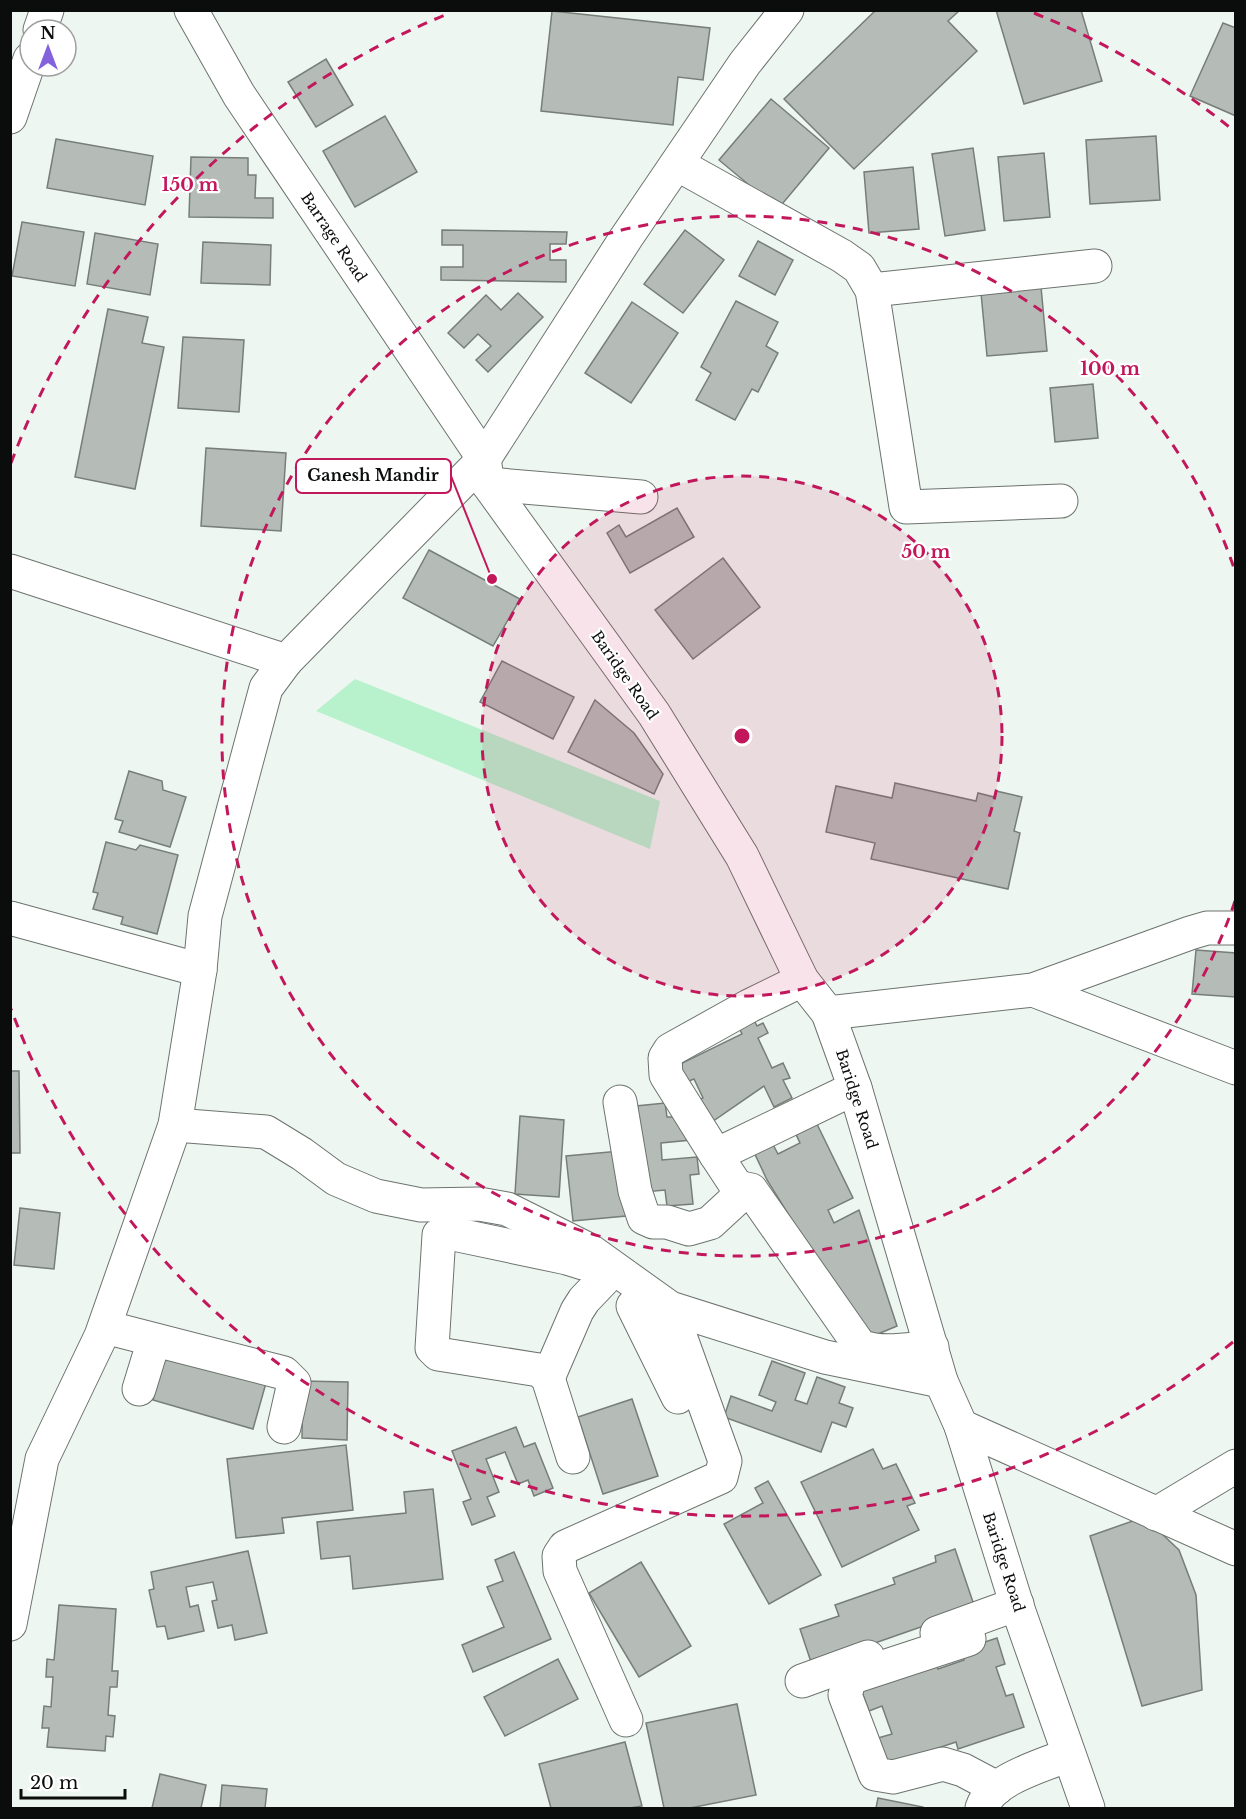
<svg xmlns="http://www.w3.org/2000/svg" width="1246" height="1819" font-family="'Libre Baskerville',serif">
  <rect width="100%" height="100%" fill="#eef6f1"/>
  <polygon fill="#b8f2cc" points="355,679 660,801 650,849 316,711"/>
  <g fill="#b5bcb7" stroke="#777e79" stroke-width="1.5">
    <polygon points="876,10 960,10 948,21 977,51 854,169 784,99"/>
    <polygon points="996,10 1081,10 1102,81 1024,104"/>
    <polygon points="552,11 710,28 703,80 678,77 673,125 541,111"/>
    <polygon points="1223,23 1236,28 1236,116 1190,96"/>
    <polygon points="326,59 353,105 316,127 288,82"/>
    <polygon points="771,99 829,148 778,209 719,160"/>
    <polygon points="385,116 417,172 355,207 323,151"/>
    <polygon points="1156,136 1160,200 1090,204 1086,140"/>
    <polygon points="56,139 153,156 145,205 47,188"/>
    <polygon points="973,148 985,230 945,236 932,154"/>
    <polygon points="1044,153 1050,217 1004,221 998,157"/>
    <polygon points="191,157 248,158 248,175 256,175 255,198 273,198 273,218 189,217"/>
    <polygon points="913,167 919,229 869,233 864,172"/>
    <polygon points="22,222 84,232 75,286 12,276"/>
    <polygon points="442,230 567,232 566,244 550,244 550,260 566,260 566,282 441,280 441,267 463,267 463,245 442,245"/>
    <polygon points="685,230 724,260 683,313 644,284"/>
    <polygon points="95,233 158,244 150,295 87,284"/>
    <polygon points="758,241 793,260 775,295 739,276"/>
    <polygon points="203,242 271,245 270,285 201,283"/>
    <polygon points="1041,287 1047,351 987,356 981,293"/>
    <polygon points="518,293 543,317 488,372 476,360 491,346 478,334 464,348 448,333 486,295 501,310"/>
    <polygon points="736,301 778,322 766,346 778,353 758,392 752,389 735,420 696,400 711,373 701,367"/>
    <polygon points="632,302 678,333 631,403 585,373"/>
    <polygon points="108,309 148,317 142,343 164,347 135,489 75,477"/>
    <polygon points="183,337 244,340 239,412 178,408"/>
    <polygon points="1093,384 1098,438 1055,442 1050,388"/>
    <polygon points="206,448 286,453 281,531 201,526"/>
    <polygon points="677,508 694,537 630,573 607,533 619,525 626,537"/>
    <polygon points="429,550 520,599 493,646 403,598"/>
    <polygon points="723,558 760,607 693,659 655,610"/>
    <polygon points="502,661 574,697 553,739 480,702"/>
    <polygon points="595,700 634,733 663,774 654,794 568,752"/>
    <polygon points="129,771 162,781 163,790 186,797 170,847 119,832 123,821 115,819"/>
    <polygon points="895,783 976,801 978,793 994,797 996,791 1022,797 1014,831 1020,833 1008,889 871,859 875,843 826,832 836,786 892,798"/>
    <polygon points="106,842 136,850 140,845 178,855 157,934 121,924 123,917 93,909 98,893 93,892"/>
    <polygon points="1196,950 1236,953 1236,997 1192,994"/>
    <polygon points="751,1014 757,1026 763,1023 768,1033 758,1038 772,1068 783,1063 790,1078 783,1080 792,1098 774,1107 764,1086 706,1126 689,1105 703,1098 694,1079 684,1083 676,1066 742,1034 736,1021"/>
    <polygon points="10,1071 19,1071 20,1153 10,1153"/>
    <polygon points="665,1103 667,1117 678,1117 691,1140 661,1143 662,1160 697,1157 699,1174 690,1175 693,1204 667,1206 665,1190 644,1192 636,1106"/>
    <polygon points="520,1116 564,1120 559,1197 515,1194"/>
    <polygon points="814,1118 853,1198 828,1210 834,1223 859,1210 897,1326 866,1339 767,1180 752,1148 770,1139 778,1154 800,1143 793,1128"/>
    <polygon points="620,1151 626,1216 573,1221 566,1156"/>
    <polygon points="20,1208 60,1213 54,1269 14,1265"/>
    <polygon points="166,1354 266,1383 253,1429 153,1400"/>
    <polygon points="772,1361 805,1373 795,1400 807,1404 817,1377 845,1387 839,1403 853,1408 846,1427 832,1422 821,1452 724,1417 731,1396 772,1411 776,1402 759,1395"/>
    <polygon points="303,1381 348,1382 347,1440 302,1438"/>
    <polygon points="632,1399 658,1476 603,1494 578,1417"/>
    <polygon points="516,1427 524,1447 535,1443 553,1488 534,1496 528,1480 518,1484 505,1452 486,1459 499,1492 487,1497 495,1516 472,1525 463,1502 471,1499 452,1451"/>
    <polygon points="346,1445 353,1510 282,1518 284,1533 236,1538 227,1459"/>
    <polygon points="873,1449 883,1469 896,1464 915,1503 907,1506 919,1530 842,1567 801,1482"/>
    <polygon points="768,1481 821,1575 769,1604 724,1524 763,1503 755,1488"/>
    <polygon points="433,1489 443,1579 353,1589 350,1556 321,1559 317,1522 406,1513 404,1492"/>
    <polygon points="1144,1517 1179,1550 1196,1595 1202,1690 1142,1706 1090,1536"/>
    <polygon points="955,1549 975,1608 812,1665 800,1629 839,1616 835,1605 895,1584 893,1578 936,1562 935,1556"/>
    <polygon points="248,1551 267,1633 235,1640 232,1625 218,1628 212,1601 217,1600 213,1582 186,1587 190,1607 198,1605 204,1631 168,1639 165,1626 157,1627 149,1590 154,1589 151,1572"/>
    <polygon points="514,1552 551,1639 473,1672 462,1645 504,1627 487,1587 503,1581 495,1560"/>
    <polygon points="641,1562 691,1646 639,1677 589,1593"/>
    <polygon points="59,1605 116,1609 112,1671 118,1671 117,1687 110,1687 108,1715 115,1716 113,1737 106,1736 105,1751 47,1747 49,1728 42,1728 44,1706 51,1707 53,1677 46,1677 47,1659 54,1660"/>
    <polygon points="997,1638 1005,1664 996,1667 1006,1696 1013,1694 1024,1727 958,1749 956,1742 887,1765 878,1738 892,1734 882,1706 869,1711 859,1684 934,1659 938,1669 964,1660 961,1650"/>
    <polygon points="558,1659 578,1699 505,1736 484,1697"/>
    <polygon points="737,1704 756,1795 690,1808 664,1808 646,1723"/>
    <polygon points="625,1742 642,1806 630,1808 551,1808 539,1764"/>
    <polygon points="160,1774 206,1785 201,1808 152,1808"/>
    <polygon points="222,1785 267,1789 265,1808 220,1808"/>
    <polygon points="878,1798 923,1807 923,1808 876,1808"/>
  </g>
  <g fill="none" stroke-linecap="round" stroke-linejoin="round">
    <g stroke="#6c736e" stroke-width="35">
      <g id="minor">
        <polyline points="191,10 239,95 484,459 488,484 654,714 742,856 802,980 828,1013 855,1088 941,1381 961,1426 1018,1609 1088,1808"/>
        <polyline points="40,30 47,10"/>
        <polyline points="10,117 30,59"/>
        <polyline points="677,164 842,256 859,268 872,290 906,507 1061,501"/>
        <polyline points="872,290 1095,266"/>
        <polyline points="488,484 641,497"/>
        <polyline points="10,571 286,661"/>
        <polyline points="10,918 200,970"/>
        <polyline points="1033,990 1236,1068"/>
        <polyline points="828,1013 1033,990 1190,933 1207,928 1236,928"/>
        <polyline points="620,1102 635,1191 644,1218 653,1222 667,1222 689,1229 710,1223 735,1200 737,1187 716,1155 855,1088"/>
        <polyline points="175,1125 266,1132 302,1154 336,1179 376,1196 421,1205 479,1204 507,1209 589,1250 670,1308 825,1357 941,1381"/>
        <polyline points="716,1155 666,1075 665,1058 670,1050 749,1006 802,980"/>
        <path d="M737 1187 751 1190 860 1346C883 1355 908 1349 932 1347"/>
        <polyline points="105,1327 284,1373 294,1383 284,1427"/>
        <polyline points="548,1378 577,1311 584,1300 606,1277"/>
        <polyline points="139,1389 154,1340"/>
        <polyline points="961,1426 1236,1549"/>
        <polyline points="573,1457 548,1378 539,1370 438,1354 432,1348 439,1235 444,1232 567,1258 583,1263"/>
        <polyline points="1156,1514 1236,1466"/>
        <polyline points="10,1624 42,1459 101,1336 175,1125 200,970 205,916 266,688 286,661 484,459 626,238 745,63 787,10"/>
        <polyline points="937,1633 1017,1604"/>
        <polyline points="969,1639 850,1678 845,1695 875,1774 893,1777 943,1764 963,1770 997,1788"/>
        <polyline points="802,1681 868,1657"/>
        <polyline points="626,1720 560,1571 559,1556 565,1547 721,1477 725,1461 670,1308 633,1306 678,1397"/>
        <path d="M982 1808C991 1779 1042 1766 1068 1755"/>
      </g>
    </g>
    <use href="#minor" stroke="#fff" stroke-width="33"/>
  </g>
  <circle cx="742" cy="736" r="260" fill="#c2185b" fill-opacity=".12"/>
  <g fill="none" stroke="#c2185b" stroke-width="3" stroke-dasharray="10 8">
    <circle cx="742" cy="736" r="260"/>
    <path d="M1235 901A520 520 0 1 1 1235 571"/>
    <path d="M1233 1342A780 780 0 0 1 11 1009M11 463A780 780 0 0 1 450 13M1034 13A780 780 0 0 1 1233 130"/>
  </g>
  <g text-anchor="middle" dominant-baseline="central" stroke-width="4.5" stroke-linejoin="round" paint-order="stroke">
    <g font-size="15" fill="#0b0d0c" stroke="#fff">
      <text transform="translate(334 237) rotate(56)">Barrage Road</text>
      <text transform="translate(625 675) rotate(55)">Baridge Road</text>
      <text transform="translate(857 1099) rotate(72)">Baridge Road</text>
      <text transform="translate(1004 1562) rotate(72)">Baridge Road</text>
    </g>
  </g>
  <circle cx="742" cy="736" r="9" fill="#c2185b" stroke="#fff" stroke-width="3"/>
  <g font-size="18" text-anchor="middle" font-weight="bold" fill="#c2185b" stroke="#fff" stroke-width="4.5" stroke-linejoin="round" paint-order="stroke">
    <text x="190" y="191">150 m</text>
    <text x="1110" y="375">100 m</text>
    <text x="926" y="558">50 m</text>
  </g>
  <path fill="none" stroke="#c2185b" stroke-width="2" d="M492 579L451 476"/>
  <circle fill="#c2185b" stroke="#fff" stroke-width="2" cx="492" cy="579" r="6"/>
  <rect fill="#fff" stroke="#c2185b" stroke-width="2" x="296" y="459" width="155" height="34" rx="6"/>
  <g font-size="16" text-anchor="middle" font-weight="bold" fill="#0b0d0c">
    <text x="373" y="481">Ganesh Mandir</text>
  </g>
  <rect width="1246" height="1819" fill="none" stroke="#0b0d0c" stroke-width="24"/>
  <g transform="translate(48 48)"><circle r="28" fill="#ffffff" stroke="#9d9e9e" stroke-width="1.5"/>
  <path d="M0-4.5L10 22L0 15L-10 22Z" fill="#8462dd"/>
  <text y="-9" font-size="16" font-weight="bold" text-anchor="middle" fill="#0b0d0c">N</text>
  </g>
  <path d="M21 1789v9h104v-9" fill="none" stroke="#0b0d0c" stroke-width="3"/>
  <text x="30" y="1789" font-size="18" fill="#0b0d0c" stroke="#ffffff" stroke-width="4.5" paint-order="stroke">20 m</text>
</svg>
